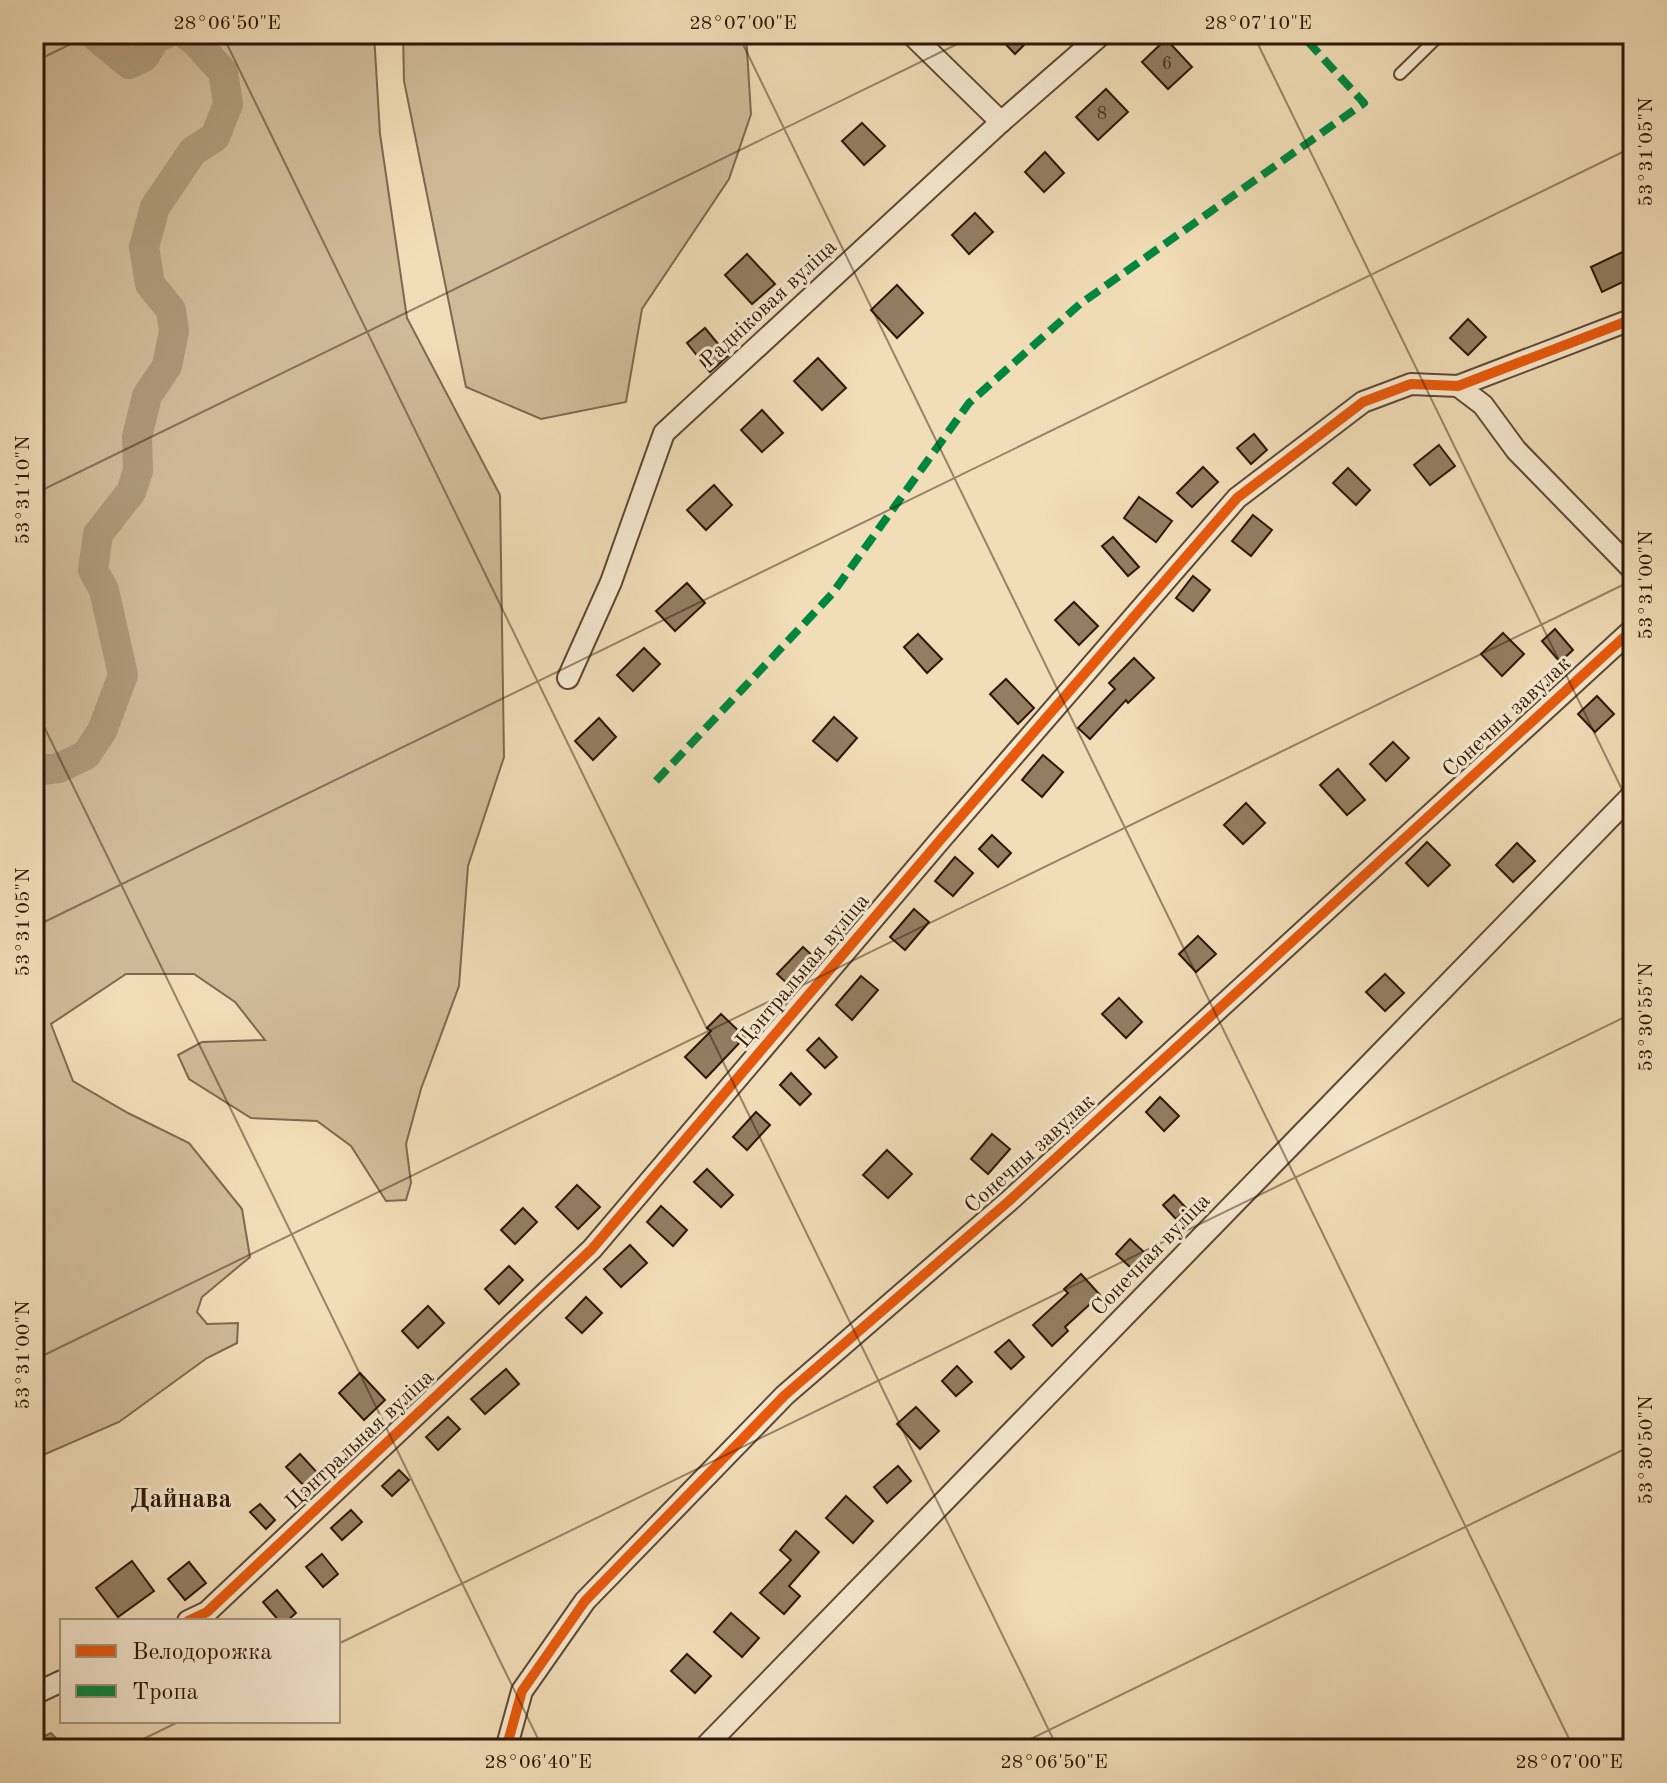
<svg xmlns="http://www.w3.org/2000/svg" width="1667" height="1783" font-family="'Old Standard TT',serif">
  <rect width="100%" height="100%" fill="#f1ddb7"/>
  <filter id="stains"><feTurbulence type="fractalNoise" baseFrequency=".0025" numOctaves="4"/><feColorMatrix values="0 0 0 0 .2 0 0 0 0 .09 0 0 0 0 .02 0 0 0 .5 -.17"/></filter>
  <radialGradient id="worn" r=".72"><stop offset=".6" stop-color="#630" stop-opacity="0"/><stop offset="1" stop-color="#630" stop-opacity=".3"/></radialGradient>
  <g fill="#d0bb99" stroke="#7e694f" stroke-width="2">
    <polygon points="34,34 374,34 380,134 407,318 500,495 504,757 468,866 459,986 421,1089 406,1144 411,1183 406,1200 386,1201 351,1146 317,1121 251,1118 189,1079 178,1055 202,1042 265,1040 235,1002 194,974 126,974 51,1024 73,1081 128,1113 189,1143 242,1209 250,1257 202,1297 197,1312 207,1324 238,1323 237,1343 207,1358 119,1422 34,1459"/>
    <polygon points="403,34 746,34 751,114 729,179 642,309 626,402 541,419 466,387 404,81"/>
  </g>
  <polygon fill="#ae9a7a" stroke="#7a664b" stroke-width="2" points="51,1733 66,1749 34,1749 34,1741"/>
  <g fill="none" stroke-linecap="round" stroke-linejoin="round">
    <polyline stroke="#7a664b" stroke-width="5" points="34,1723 45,1749"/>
    <g stroke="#ae9a7a" stroke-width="30">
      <polyline points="93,34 129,64 144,57 156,37 166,34"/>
      <polyline points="34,771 59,768 86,755 102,731 123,675 104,590 93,570 98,534 131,492 138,471 137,437 147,396 167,366 174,331 171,310 150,284 144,247 155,207 193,151 215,137 228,104 223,72 195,41 185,34"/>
    </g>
  </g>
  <g fill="#937e62" stroke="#2d1705" stroke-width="2">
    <polygon points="996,34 1035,34 1015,54"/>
    <polygon points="1166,39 1192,67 1168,89 1142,62"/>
    <polygon points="1106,89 1128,112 1098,140 1076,117"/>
    <polygon points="862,123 885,146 864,165 842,141"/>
    <polygon points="1045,152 1064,173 1044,192 1025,172"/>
    <polygon points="975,213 993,232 969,254 952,235"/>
    <polygon points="1633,247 1633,277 1602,292 1591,267"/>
    <polygon points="747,254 775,284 752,304 725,275"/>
    <polygon points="897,285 923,313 897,338 871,310"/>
    <polygon points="1468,319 1486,337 1468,355 1450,338"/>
    <polygon points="705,328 728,356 710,372 687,343"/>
    <polygon points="818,358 846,388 822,410 794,381"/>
    <polygon points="762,410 783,433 762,452 741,430"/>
    <polygon points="1254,434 1267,450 1251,464 1237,448"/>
    <polygon points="1439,445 1455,466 1430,485 1414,465"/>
    <polygon points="1203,467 1218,482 1192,507 1177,493"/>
    <polygon points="1348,468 1370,490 1356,505 1333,483"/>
    <polygon points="714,485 732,505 706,530 687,510"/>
    <polygon points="1139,497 1172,521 1156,542 1124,518"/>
    <polygon points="1253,515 1272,530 1251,556 1232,541"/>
    <polygon points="1113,537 1139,567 1128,576 1102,546"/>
    <polygon points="1193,576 1210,590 1193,611 1176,598"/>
    <polygon points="687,583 705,603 675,631 656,611"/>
    <polygon points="1074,602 1098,626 1079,645 1055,620"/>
    <polygon points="1555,629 1573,650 1560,662 1542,641"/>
    <polygon points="1503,633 1524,654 1502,676 1481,654"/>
    <polygon points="918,634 942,659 927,673 904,647"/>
    <polygon points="644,648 660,664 633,691 617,675"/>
    <polygon points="1134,658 1154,678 1128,703 1126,700 1090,739 1078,728 1115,689 1109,683"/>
    <polygon points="1006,679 1034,708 1018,724 990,694"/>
    <polygon points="1597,696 1614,714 1595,732 1578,714"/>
    <polygon points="834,717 857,738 837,761 813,741"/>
    <polygon points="599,718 616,737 593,760 575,741"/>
    <polygon points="1393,742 1409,758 1386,781 1370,764"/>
    <polygon points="1043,755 1063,772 1042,797 1022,780"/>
    <polygon points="1338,769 1365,800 1347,815 1320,785"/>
    <polygon points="1246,803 1265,823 1243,844 1224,825"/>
    <polygon points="992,835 1011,853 998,867 979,849"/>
    <polygon points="1427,842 1450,865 1428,886 1406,863"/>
    <polygon points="1517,843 1535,861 1513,882 1496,865"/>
    <polygon points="955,857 973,873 953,896 935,881"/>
    <polygon points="914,909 929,922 905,950 890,937"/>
    <polygon points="1198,936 1216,954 1196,972 1179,954"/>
    <polygon points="803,947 815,958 790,986 777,974"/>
    <polygon points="1385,974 1404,993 1385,1011 1366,992"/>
    <polygon points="861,976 878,990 852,1020 836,1005"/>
    <polygon points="1119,998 1142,1022 1126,1038 1102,1014"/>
    <polygon points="721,1014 745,1037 706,1078 685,1057 711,1031 707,1028"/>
    <polygon points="819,1038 837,1057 825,1068 807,1050"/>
    <polygon points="791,1073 811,1094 800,1105 780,1085"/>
    <polygon points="1160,1097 1179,1116 1164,1131 1146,1112"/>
    <polygon points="756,1112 770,1125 747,1150 733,1137"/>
    <polygon points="992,1134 1010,1149 988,1174 971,1159"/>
    <polygon points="887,1150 912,1174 888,1198 863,1175"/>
    <polygon points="707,1169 733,1195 721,1207 694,1182"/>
    <polygon points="577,1185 600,1207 578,1229 556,1207"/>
    <polygon points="1174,1195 1187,1209 1176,1219 1163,1205"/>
    <polygon points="661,1206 687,1230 673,1246 647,1222"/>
    <polygon points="523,1208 537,1222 515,1244 501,1230"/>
    <polygon points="1130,1239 1145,1253 1131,1268 1116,1254"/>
    <polygon points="630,1245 647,1263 621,1287 604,1269"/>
    <polygon points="509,1266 523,1280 499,1304 485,1289"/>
    <polygon points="1081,1274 1100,1295 1065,1327 1068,1331 1052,1346 1033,1325 1068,1293 1064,1289"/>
    <polygon points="586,1297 602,1313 582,1333 566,1318"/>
    <polygon points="428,1306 444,1323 418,1348 402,1331"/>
    <polygon points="1009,1340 1024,1357 1011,1369 995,1352"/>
    <polygon points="957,1366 972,1382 956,1396 942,1381"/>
    <polygon points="506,1369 519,1384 485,1414 471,1399"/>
    <polygon points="360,1373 385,1400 364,1420 339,1393"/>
    <polygon points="916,1407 939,1431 920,1449 897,1424"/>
    <polygon points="448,1417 460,1429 438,1450 426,1437"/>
    <polygon points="300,1454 322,1478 309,1491 286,1467"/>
    <polygon points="898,1466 911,1481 887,1503 874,1487"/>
    <polygon points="399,1470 409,1480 392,1496 382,1486"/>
    <polygon points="846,1496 873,1521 853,1543 826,1518"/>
    <polygon points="260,1504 275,1520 266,1529 250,1512"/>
    <polygon points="351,1510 362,1522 342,1540 331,1528"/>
    <polygon points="796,1531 819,1552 789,1586 800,1596 784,1614 760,1593 791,1560 780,1550"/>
    <polygon points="322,1554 338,1574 323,1587 306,1567"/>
    <polygon points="132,1561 154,1591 118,1617 96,1588"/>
    <polygon points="189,1562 206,1583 185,1600 168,1579"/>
    <polygon points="277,1590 296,1613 287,1621 279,1621 263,1602"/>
    <polygon points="731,1613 759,1638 742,1657 714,1632"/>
    <polygon points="687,1654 711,1676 695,1693 671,1671"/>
  </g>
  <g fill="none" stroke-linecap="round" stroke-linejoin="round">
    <g stroke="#5e4832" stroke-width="14">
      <polyline id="lane" points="1400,74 1441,34"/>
    </g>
    <g stroke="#5e4832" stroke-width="24">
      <g id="street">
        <polyline points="911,34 1001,122"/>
        <polyline points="1458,386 1483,405 1516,450 1633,570"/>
        <polyline points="568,678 611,582 664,433 1001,122 1102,34"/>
        <polyline points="188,1621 207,1612 592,1249 942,838 1237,498 1363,402 1411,384 1458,386 1633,319"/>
        <polyline points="34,1694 62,1681"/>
        <polyline points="506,1749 522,1691 585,1601 785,1395 1009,1201 1633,629"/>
        <polyline points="703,1749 1633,794"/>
      </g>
    </g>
    <use href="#lane" stroke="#f6e9d0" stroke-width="10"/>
    <use href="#street" stroke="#f6e9d0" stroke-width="20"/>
    <g stroke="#00873e" stroke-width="8" stroke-dasharray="16 8" stroke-linecap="butt">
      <polyline points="656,781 832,594 969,403 1080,304 1364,103 1301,34"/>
      <polyline points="34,1686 37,1692"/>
    </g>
    <g stroke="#f6e9d0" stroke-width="15">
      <g id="cycleway">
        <polyline points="188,1621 207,1612 592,1249 942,838 1237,498 1363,402 1411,384 1458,386 1633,319"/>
        <polyline points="506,1749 522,1691 585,1601 785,1395 1009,1201 1633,629"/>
      </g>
    </g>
    <use href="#cycleway" stroke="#e8590c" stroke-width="10"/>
  </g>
  <path fill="none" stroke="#2d1705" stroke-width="2" stroke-opacity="0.45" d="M222 34 1058 1749M738 34 1574 1749M1253 34 1633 812M34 62 91 34M34 494 978 34M34 706 543 1749M34 927 1633 147M34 1360 1633 580M338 1644 1633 1013M123 1749 180 1721M1010 1749 1633 1445"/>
  <g text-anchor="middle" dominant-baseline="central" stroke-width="6" stroke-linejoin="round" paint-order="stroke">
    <g font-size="18" fill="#46311c">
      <text x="1167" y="64">6</text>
      <text x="1102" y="114">8</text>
    </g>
    <g font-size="22" fill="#2d1705" stroke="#f6e9d0">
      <text transform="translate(769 304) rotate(-43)">Радніковая вуліца</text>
      <text transform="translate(1507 717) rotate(-43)">Сонечны завулак</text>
      <text transform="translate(803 971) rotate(-50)">Цэнтральная вуліца</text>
      <text transform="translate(1030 1154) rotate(-42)">Сонечны завулак</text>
      <text transform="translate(1151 1255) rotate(-46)">Сонечная вуліца</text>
      <text transform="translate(360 1440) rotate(-43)">Цэнтральная вуліца</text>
    </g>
    <g font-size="26" font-weight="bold" fill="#2d1705" stroke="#f6e9d0">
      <text x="181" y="1500">Дайнава</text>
    </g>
  </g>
  <rect width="1667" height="1783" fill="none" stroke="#f1ddb7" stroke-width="88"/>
  <rect x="60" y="1619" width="280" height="104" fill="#f6e9d0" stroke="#a6957f" stroke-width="2"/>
  <rect x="76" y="1645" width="40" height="12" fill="#e8590c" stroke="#a6957f" stroke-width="2"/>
  <text x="132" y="1659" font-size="24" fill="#2d1705">Велодорожка</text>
  <rect x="76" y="1685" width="40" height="12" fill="#00873e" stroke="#a6957f" stroke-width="2"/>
  <text x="132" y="1699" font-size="24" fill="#2d1705">Тропа</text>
  <rect x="44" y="44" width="1579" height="1695" fill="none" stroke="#2d1705" stroke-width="3"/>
  <g font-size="20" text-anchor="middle" fill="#2d1705">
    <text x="227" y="29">28°06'50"E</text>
    <text x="743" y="29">28°07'00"E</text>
    <text x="1258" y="29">28°07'10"E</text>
    <text transform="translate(1645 152) rotate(-90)" y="7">53°31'05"N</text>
    <text transform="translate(22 490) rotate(-90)" y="7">53°31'10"N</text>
    <text transform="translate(1645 585) rotate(-90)" y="7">53°31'00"N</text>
    <text transform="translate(22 922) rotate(-90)" y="7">53°31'05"N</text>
    <text transform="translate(1645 1017) rotate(-90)" y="7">53°30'55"N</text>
    <text transform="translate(22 1355) rotate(-90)" y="7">53°31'00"N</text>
    <text transform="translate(1645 1450) rotate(-90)" y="7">53°30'50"N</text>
    <text x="538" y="1768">28°06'40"E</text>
    <text x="1054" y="1768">28°06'50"E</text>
    <text x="1569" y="1768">28°07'00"E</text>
  </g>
  <rect width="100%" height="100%" filter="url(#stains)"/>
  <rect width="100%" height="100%" fill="url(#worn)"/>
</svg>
